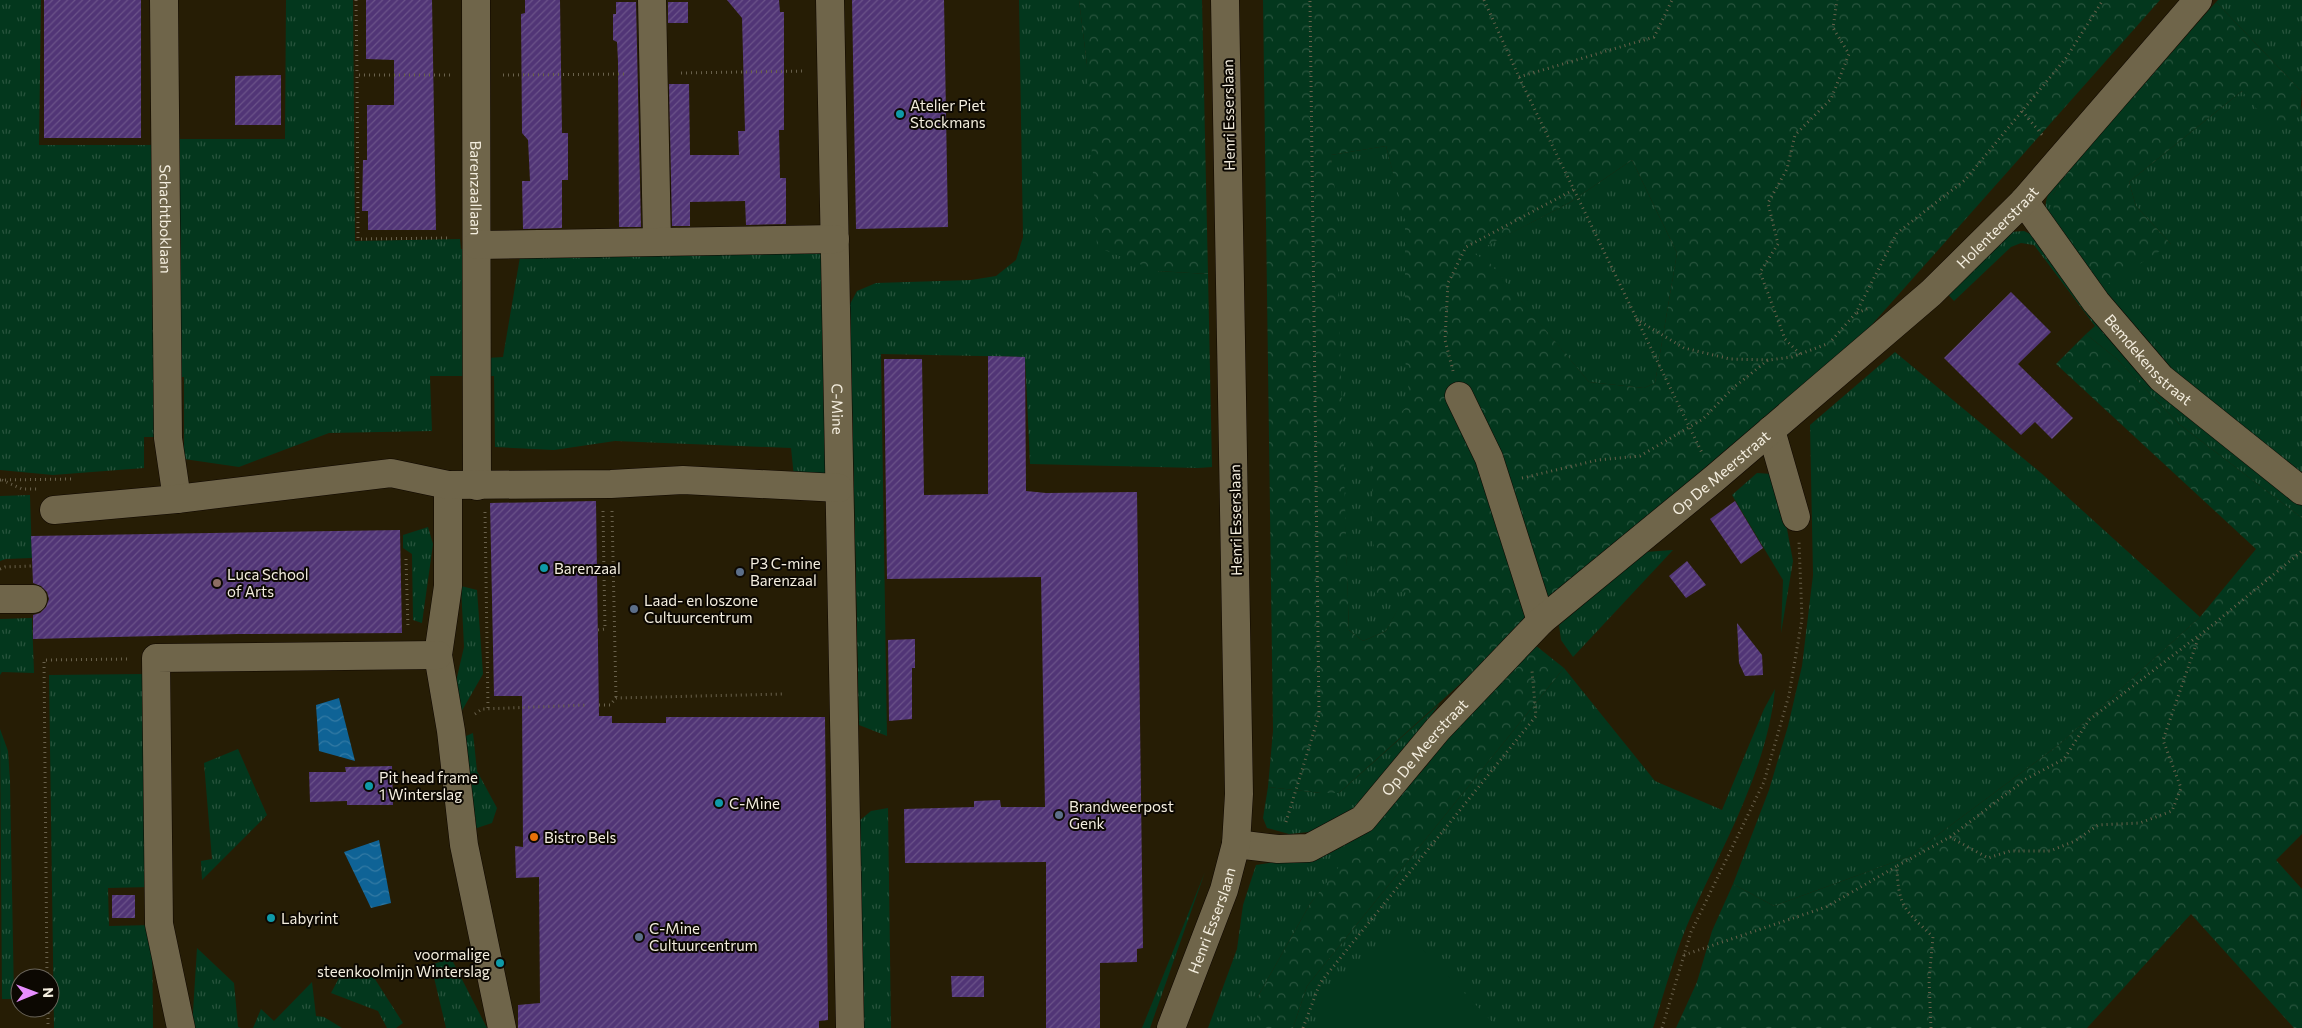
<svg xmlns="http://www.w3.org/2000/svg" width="2302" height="1028" font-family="Commissioner,sans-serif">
  <defs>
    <pattern id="grass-tufts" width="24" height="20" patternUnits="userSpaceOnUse" patternTransform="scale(1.25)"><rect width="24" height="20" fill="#03371d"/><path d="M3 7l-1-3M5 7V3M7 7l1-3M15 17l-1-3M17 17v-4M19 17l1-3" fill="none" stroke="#28543d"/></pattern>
    <pattern id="forest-crowns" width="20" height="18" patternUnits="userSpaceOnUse" patternTransform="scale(1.25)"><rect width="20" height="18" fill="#03371d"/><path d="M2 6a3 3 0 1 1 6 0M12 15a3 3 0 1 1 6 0" fill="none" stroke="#28543d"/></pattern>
    <pattern id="water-waves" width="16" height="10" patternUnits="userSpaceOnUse" patternTransform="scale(1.25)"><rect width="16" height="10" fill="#0f6396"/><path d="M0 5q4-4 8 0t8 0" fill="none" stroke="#337aa4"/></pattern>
    <pattern id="building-hatch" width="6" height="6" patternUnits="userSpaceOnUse" patternTransform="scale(1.25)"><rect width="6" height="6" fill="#513576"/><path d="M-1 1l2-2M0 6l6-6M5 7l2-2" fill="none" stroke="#6b5389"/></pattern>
  </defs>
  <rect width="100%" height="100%" fill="#261d05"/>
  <g fill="url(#grass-tufts)">
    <polygon points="0,0 41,0 39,145 157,145 156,437 144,437 144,468 53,475 0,470"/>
    <polygon points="286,0 353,0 355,241 460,239 461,249 467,250 469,376 430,376 432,431 329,433 239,467 184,459 184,377 177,377 176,139 285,139"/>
    <polygon points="1019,0 1079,0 1087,65 1157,271 1208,274 1212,467 1198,468 1030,464 1025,357 881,354 887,736 859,725 850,304 857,291 876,283 971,280 996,276 1016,260 1023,237"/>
    <polygon points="2218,0 2302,0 2302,92 2216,2"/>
    <path d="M2242 91 2300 115 2302 105V471L2295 480 2172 380 2046 218C2044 192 2050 190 2067 172L2053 195 2171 244 2136 206 2129 182Z"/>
    <polygon points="1386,146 1406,220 1472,253 1569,203 1632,160 1677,253 1655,383 1644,388 1589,382 1489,263 1408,591 1386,631 1363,641 1349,630 1331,155"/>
    <polygon points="2024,231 2039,238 2302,501 2302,518 2179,424 2117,359 2086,334 2095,326 2034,245 2021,243 2011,247 1954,301 1945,291 2010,232"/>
    <polygon points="826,245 830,479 794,477 791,448 615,441 554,450 495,447 494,376 487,376 487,358 503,357 520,257"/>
    <polygon points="1895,352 2041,473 2200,617 2060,744 1908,857 1774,906 1733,884 1769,790 1788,726 1802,666 1813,575 1810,425"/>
    <polygon points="1757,473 1772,474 1778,481 1793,561 1781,633 1783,580 1732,495"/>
    <polygon points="30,495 32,558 6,559 0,561 0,496"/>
    <polygon points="428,527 433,544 422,623 413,620 412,554 403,548 403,535"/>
    <polygon points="1673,550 1573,657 1561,640 1559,625 1645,552"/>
    <polygon points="461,586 477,590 483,674 456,721 451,703 464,647"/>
    <polygon points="32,618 34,673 2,672 0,675 0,619"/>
    <path d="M1564 668 1655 781 1722 810 1764 709 1775 689C1767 770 1724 843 1691 916 1675 952 1665 991 1653 1028H1293L1307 986Z"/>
    <polygon points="146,674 150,887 108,888 109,926 152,925 153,1028 54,1028 49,675"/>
    <polygon points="1440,703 1413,741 1357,809 1336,824 1309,832 1289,834 1267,828 1263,818 1268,787 1321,793 1339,793"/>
    <polygon points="0,729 8,751 10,781 14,999 2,999"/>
    <polygon points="473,733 477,771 497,808 492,823 468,831 459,739"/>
    <polygon points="238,749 267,815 202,880 201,861 212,859 204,763"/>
    <polygon points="888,808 891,1028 861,1028 859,821 871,811"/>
    <polygon points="1367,833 1310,904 1257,998 1257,1028 1208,1028 1237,949 1243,905 1256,865 1330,853"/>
    <polygon points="1205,872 1150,1028 1142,1028"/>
    <polygon points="197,948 234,983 238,1027 241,1028 192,1028"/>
    <polygon points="451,958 487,1028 446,1028 431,965"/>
    <polygon points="373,976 403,1023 396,1028 387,1028 378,1011 331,993 339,978"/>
    <polygon points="312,982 316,1016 324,1017 342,1028 253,1028 261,1009 274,1021"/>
  </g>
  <g fill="url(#forest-crowns)" fill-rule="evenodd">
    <polygon points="1079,0 1202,0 1208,274 1157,271 1097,247 1087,65"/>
    <path d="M1263 0H2160L1836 365 1797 401 1728 448 1549 604 1339 793H1321L1268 787 1273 731ZM1386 146 1405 220V358L1410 404 1371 438 1375 595 1407 591 1386 631 1363 641 1349 630 1335 191 1331 155ZM1632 160 1677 253 1655 383 1644 388 1589 382 1489 262 1473 253 1569 203Z"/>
    <polygon points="2216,2 2302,92 2300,115 2285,127 2269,124 2242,91 2129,182 2136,206 2171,244 2103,287 2054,216 2053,195 2067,172"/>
    <polygon points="2086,334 2117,359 2179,424 2302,518 2302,834 2276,860 2302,889 2302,1028 2294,1028 2191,914 2087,1028 1676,1028 1697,982 1712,931 1733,884 1774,906 1908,857 2060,744 2200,617 2256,549 2056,364"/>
    <polygon points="1535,645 1564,668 1307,986 1293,1028 1257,1028 1257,998 1310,904 1355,846 1428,764 1459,719"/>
  </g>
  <polygon fill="#03371d" points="1400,926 1498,1028 1336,1028 1316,1007"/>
  <g fill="url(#water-waves)">
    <polygon points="339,698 355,761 319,751 316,705"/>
    <polygon points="379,840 391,903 371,908 344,852"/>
  </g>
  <g fill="url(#building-hatch)">
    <rect x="44" y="0" width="97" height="138"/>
    <polygon points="366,0 432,0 436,230 368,230 368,211 362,211 363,160 367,160 367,105 394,105 394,60 366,59"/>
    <polygon points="525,0 560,0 562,133 568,133 568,180 562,180 562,228 523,229 522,181 530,181 528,140 522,133 521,14 525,13"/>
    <polygon points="727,0 779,0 780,12 784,12 784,130 779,130 780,178 786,178 786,224 746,225 745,201 690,202 690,226 672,226 669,84 689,84 690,155 739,155 738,131 745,131 742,18"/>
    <polygon points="852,0 944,0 948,227 856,229"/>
    <polygon points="616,2 636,2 641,227 619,227 618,61 617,42 613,40 613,14 616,14"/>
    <rect x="668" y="2" width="20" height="21"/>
    <polygon points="281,75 281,125 235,125 235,76"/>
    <polygon points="2011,292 2051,332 2018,364 2073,418 2052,439 2035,422 2021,435 1944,358"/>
    <polygon points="988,356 1025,357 1026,491 1046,493 1137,492 1143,948 1137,949 1137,962 1100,963 1100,1028 1046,1028 1046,862 905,863 904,809 974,807 974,801 1000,800 1001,807 1045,807 1041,577 887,579 884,359 922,359 924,495 988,494"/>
    <polygon points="596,501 599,716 612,716 612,723 666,723 666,717 825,717 828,1020 819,1021 819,1028 518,1028 518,1005 540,1003 539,877 516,878 515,846 523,847 522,696 494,696 490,503"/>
    <polygon points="1735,501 1763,548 1741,564 1710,519"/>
    <polygon points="400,530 402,633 238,634 33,639 33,615 40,613 46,607 49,599 47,592 41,586 33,583 31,536"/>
    <polygon points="1687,561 1706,585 1686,598 1669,576"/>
    <polygon points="1737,623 1762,655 1763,675 1745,676 1739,663"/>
    <polygon points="915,639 915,668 912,668 912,719 889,721 888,640"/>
    <polygon points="392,766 393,805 347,805 347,801 310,802 309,772 346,772 345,767"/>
    <rect x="112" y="895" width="23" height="23"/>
    <polygon points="951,976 984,976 984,997 952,997"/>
  </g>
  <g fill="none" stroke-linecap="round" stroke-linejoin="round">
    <g stroke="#0f0700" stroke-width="29">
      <g id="minor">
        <path id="s1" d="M164 0 168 438 177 499"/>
        <path id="s2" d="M476 0 477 486"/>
        <polyline points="652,0 657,241"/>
        <path id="s3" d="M830 0 850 1028"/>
        <path id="s4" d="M2024 201 2096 302 2161 378 2302 491"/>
        <polyline points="477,245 835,239"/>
        <polyline points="1459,396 1489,458 1541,621"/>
        <polyline points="1771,430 1796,517"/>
        <polyline points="448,485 448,586 438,655 451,731 464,845 502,1028"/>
        <polyline points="54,510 177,499 391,473 448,485 611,484 683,480 839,488"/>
        <polyline points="0,599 33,599"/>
        <path id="s5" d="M1236 844 1278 849 1309 848 1363 819 1438 729 1541 621 1715 478 1931 293 2024 201 2198 0"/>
        <polyline points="181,1028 159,924 156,658 438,655"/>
        <path id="s6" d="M1171 1028 1224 890 1236 844 1239 794 1225 0"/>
      </g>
    </g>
    <g stroke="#69614c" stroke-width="3" stroke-dasharray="1 4" stroke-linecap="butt">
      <polyline points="356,0 357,75"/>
      <polyline points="1484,0 1519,77 1703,455"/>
      <polyline points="681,73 805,71"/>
      <polyline points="450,75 357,75 358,239 451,238"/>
      <polyline points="503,75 627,74"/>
      <polyline points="1519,77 1654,37 1672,0"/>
      <polyline points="2022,111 2044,137"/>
      <polyline points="1857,313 1869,308"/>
      <polyline points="1636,319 1684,348 1730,359 1769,360 1792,357 1827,344"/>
      <polyline points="1832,340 1856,313 1897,233 1965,180 2066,58 2103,0"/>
      <polyline points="1800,354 1785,339 1760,272 1778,244 1768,203 1787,169 1795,135 1831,99 1849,54 1833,28 1837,0"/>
      <polyline points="1453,371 1445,340 1448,283 1466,247 1575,189"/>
      <polyline points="1522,478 1598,460 1640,456 1703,419 1733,388 1768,360"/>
      <polyline points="0,480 73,479"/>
      <polyline points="2,480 22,489 37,489"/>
      <polyline points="603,511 604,574"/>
      <polyline points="612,511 616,698"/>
      <polyline points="485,512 488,709"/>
      <polyline points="406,559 408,628"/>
      <polyline points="0,569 5,567 32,566"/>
      <polyline points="598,630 605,629 604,574 613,573"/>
      <polyline points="599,705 610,705 616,698 784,694"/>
      <polyline points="475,714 482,709 588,705"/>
      <polyline points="1286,822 1319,715 1310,0"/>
      <polyline points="1950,837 2026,779 2064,759 2089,720 2198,636"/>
      <polyline points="1684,955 1826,907 1897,866"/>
      <polyline points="47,978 44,660 130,659"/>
      <polyline points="48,1008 48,1028"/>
      <polyline points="1303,1028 1320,983 1536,716 1532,671"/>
      <polyline points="1662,1028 1691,932 1764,782 1789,695 1802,619 1799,542"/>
      <path d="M1931 1028 1929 980 1933 937C1905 910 1898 907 1897 866L1950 837 1988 858 2010 851H2050L2075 841 2098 825 2140 823 2172 811 2181 788 2163 740 2199 636 2302 551"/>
    </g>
    <use href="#minor" stroke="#6f654a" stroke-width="28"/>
  </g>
  <g fill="#0f9aa8" stroke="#0c0802" stroke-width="2">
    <circle cx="900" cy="114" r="5"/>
    <circle cx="544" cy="568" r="5"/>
    <circle cx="369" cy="786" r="5"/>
    <circle cx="719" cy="803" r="5"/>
    <circle cx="271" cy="918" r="5"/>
    <circle cx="500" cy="963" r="5"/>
  </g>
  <g fill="#5c6f8a" stroke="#0c0802" stroke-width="2">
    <circle cx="740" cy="572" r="5"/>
    <circle cx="634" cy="609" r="5"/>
    <circle cx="1059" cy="815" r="5"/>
    <circle cx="639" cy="937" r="5"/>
  </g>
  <circle fill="#8d6e63" stroke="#0c0802" stroke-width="2" cx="217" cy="583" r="5"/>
  <circle fill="#e8710a" stroke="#0c0802" stroke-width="2" cx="534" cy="837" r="5"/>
  <g text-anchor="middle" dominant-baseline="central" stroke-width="4" stroke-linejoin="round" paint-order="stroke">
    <g font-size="15" fill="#f4eedf" stroke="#0c0802" text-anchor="start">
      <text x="910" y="105">Atelier Piet<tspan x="910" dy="17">Stockmans</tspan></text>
      <text x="750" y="563">P3 C-mine<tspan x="750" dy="17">Barenzaal</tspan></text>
      <text x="554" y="568">Barenzaal</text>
      <text x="227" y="574">Luca School<tspan x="227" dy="17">of Arts</tspan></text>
      <text x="644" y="600">Laad- en loszone<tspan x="644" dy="17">Cultuurcentrum</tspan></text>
      <text x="379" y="777">Pit head frame<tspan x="379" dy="17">1 Winterslag</tspan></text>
      <text x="729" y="803">C-Mine</text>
      <text x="1069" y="806">Brandweerpost<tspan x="1069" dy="17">Genk</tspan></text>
      <text x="544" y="837">Bistro Bels</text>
      <text x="281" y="918">Labyrint</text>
      <text x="649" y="928">C-Mine<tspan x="649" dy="17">Cultuurcentrum</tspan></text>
      <text x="490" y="954" text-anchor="end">voormalige<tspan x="490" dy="17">steenkoolmijn Winterslag</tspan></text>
    </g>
    <g font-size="15" fill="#f4eedf" stroke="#0c0802">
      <text transform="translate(1228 115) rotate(-91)">Henri Esserslaan</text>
      <text stroke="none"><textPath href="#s2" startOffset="188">Barenzaallaan</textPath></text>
      <text stroke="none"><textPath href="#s1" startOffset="219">Schachtboklaan</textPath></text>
      <text stroke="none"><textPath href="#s5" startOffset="1004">Holenteerstraat</textPath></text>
      <text stroke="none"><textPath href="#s4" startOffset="202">Bemdekensstraat</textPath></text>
      <text stroke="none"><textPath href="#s3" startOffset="409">C-Mine</textPath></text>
      <text stroke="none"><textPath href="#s5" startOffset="634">Op De Meerstraat</textPath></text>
      <text transform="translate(1235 520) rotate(-91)">Henri Esserslaan</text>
      <text stroke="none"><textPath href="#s5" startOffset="229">Op De Meerstraat</textPath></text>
      <text stroke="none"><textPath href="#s6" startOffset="115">Henri Esserslaan</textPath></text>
    </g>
  </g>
  <g transform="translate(35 993) rotate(89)"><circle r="24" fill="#0c0802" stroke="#69645a"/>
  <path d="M0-4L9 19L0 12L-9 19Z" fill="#e88eff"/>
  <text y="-8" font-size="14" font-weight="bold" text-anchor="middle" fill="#f4eedf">N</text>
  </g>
</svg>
